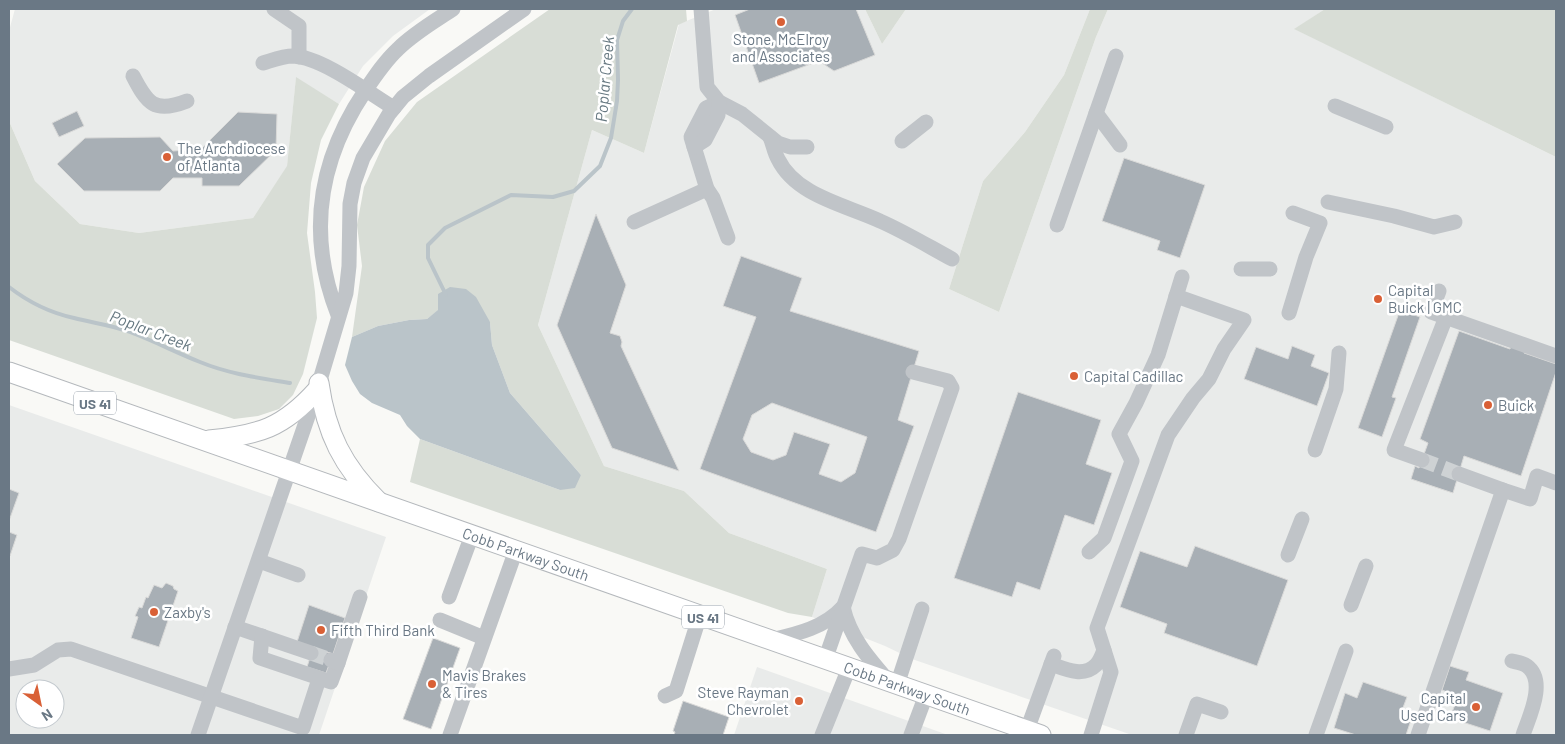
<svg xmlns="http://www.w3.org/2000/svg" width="1565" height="744" font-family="Barlow,sans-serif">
  <rect width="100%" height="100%" fill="#f9f9f6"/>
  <g fill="#e9ebea" fill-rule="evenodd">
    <polygon points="15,9 430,9 393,36 363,66 339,104 296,78 287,167 253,218 139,233 80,224 35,181 9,121 9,31"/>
    <polygon points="716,9 865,9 882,44 906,9 1090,9 1064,75 1025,132 983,181 949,289 999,312 1096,37 1108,9 1325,9 1295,29 1556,157 1556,735 1132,735 912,659 885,646 812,617 827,569 729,533 684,491 604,466 538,325 592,130 644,153 679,24"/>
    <path d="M9 405 386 537 319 735H9ZM25 689H55V719H25Z"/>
    <polygon points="757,667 948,735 734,735"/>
  </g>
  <g fill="#d8ddd6">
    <polygon points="550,9 686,9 687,21 678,25 644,153 592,130 538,325 604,466 684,491 729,533 827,569 812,617 788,613 410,482 420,439 560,490 581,475 510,393 492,345 490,322 439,310 427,319 409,320 378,326 352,337 362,266 357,225 364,187 385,141 417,102"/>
    <polygon points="865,9 906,9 882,44"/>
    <polygon points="1090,9 1108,9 1096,37 999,312 949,289 983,181 1025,132 1064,75"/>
    <polygon points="1325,9 1556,9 1556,157 1294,29"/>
    <polygon points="296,77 339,104 321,140 311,183 307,233 315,292 317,318 303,374 293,395 279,409 258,416 234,419 9,340 9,121 35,181 80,224 139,233 253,218 287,166"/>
  </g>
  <polygon fill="#bac4c9" points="450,287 466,289 476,297 490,322 492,345 510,393 581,475 575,488 560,490 420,439 407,426 400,415 372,403 360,394 352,381 345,365 352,337 378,326 409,320 427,319 438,310 438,294"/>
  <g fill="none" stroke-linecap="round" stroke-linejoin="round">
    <g stroke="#bac4c9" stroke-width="4">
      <path d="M9 287C27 301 51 313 74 318 93 323 112 325 130 332 154 341 177 353 200 362 229 374 260 378 290 383"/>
      <polyline points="446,295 428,258 428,245 445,228 511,195 553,197 574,191 600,166 611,138 617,101 618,80 617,40 623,21 632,9"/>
    </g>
  </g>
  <g fill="#a8afb5" stroke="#dadad9" fill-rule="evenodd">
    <polygon points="750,9 856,9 875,55 834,71 819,61 759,83 735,15"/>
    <polygon points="77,111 84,126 59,137 52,123"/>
    <polygon points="238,112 277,114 276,150 239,186 202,186 202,178 173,178 160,191 84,191 57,164 85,138 160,137 173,151 201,149"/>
    <polygon points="1124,158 1205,185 1180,258 1157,250 1160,241 1102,221"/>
    <polygon points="596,214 626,285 610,333 620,336 622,342 621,346 679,471 612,448 557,325"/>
    <path d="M741 256 802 278 790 311 919 351 898 420 914 426 876 532 700 469 756 317 723 306ZM772 403 867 437 855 473 841 482 819 474 830 444 794 432 786 455 773 460 751 452 743 439 752 415Z"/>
    <polygon points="1400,310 1420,317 1392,397 1396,398 1382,437 1358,428"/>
    <polygon points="1459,331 1510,349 1512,342 1526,347 1524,353 1556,364 1556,372 1521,476 1464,456 1453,493 1411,479 1415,466 1419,468 1428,443 1420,439"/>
    <polygon points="1292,346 1315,355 1311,366 1329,373 1317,406 1244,379 1256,347 1288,359"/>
    <polygon points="1018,392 1101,420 1086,464 1112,473 1094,525 1065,515 1040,590 1017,582 1012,597 954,578"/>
    <polygon points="9,489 19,493 9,521"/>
    <polygon points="9,532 17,535 10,556 9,555"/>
    <polygon points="1195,546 1288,580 1257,666 1164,633 1167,624 1120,607 1140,551 1187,567"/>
    <polygon points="166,583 173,586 174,589 178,591 159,647 131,638 138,617 135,616 139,607 142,608 146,597 148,598 154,585 162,588"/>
    <polygon points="309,605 345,618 333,654 297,642"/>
    <polygon points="433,638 460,648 431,729 403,719"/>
    <polygon points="313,648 333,654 326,673 307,667"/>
    <polygon points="1450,666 1469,672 1466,680 1503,693 1490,731 1450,718 1458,696 1442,690"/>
    <polygon points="1363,682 1407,697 1401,713 1412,717 1406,735 1356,735 1334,728 1345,693 1357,698"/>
    <polygon points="683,701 729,717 723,735 674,735 675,732 673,731"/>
  </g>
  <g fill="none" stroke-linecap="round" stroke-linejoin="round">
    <g stroke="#ced2d4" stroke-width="15" stroke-dasharray="15 8" stroke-linecap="butt">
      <polyline points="1422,460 1459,474"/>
      <polyline points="311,653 331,660"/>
    </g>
    <g stroke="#b4b8bc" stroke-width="21">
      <g id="major">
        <path id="s1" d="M9 372 1041 735"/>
        <path d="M319 383C326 433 343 467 379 502"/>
        <path d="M209 440C259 435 283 428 317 390"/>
      </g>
    </g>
    <g stroke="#c0c4c8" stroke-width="15">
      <polyline points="274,9 299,26 299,57"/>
      <polyline points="701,9 707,87 719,102 742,114 778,143 790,147 807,147"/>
      <path d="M263 63C273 60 283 56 293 56 322 57 369 93 394 108"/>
      <path d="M133 76C147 103 154 114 187 101"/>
      <polyline points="719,102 706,108 691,137 707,189 713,198 728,238"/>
      <polyline points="1335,106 1386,127"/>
      <polyline points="1096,113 1120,145"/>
      <path d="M770 137C773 144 774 152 778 159 796 196 846 205 880 221 905 232 928 246 952 259"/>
      <polyline points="902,141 926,122"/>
      <polyline points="694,147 705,140 718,115 719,102"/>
      <polyline points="1328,202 1394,216 1434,227 1455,222"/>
      <polyline points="634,222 707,189"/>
      <polyline points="1057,225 1116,56"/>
      <polyline points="1241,269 1270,269"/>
      <polyline points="1439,291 1431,312 1556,356"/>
      <polyline points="1289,313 1306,257 1320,223 1293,213"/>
      <path d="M338 315C307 236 318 161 365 91 375 76 385 61 398 49 414 33 435 21 453 9"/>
      <polyline points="1315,450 1336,389 1339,353"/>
      <polyline points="1422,460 1394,450 1446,317"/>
      <polyline points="1459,474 1503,490"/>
      <polyline points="1089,552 1104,538 1132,461 1119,434 1136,403 1158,355 1182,277"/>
      <polyline points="1288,555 1302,519"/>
      <polyline points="259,561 298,575"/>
      <polyline points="449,597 472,535"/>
      <polyline points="1351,605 1366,566"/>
      <path d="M843 607C850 638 870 660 890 683"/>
      <polyline points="440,620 484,638"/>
      <polyline points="235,627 311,653"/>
      <polyline points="262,636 260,658 331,682 338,663"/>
      <path d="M771 640C796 634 824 628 842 608"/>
      <polyline points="331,660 338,663 360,597"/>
      <polyline points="825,660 862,554 877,558 893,550 899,539 952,388 948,381 913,372"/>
      <path d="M1512 661C1516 662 1523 663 1527 666 1547 681 1529 717 1523 735"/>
      <path d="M1051 664C1065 669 1083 678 1096 665 1100 661 1102 655 1104 650"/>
      <polyline points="9,669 34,665 58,650 71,649 303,728 319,679"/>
      <polyline points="897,685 922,609"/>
      <polyline points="665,696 676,691 700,615"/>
      <polyline points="1027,730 1054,656"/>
      <polyline points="198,735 317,390 346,293 349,266 350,204 354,183 363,158 389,114 403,97 429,76 524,9"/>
      <polyline points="450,735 516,550"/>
      <polyline points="822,735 849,668"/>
      <polyline points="911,735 926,695"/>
      <polyline points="1091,735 1111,672 1097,628 1168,435 1193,398 1209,379 1224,349 1244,320 1176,296"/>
      <polyline points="1186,735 1197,704 1221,712"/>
      <polyline points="1316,735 1346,651"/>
      <polyline points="1418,735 1503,490 1530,499 1537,476 1556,483"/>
    </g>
    <use href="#major" stroke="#fff" stroke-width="19"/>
  </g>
  <g fill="#d96036" stroke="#fff" stroke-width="2">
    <circle cx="781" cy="22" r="5"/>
    <circle cx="167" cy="157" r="5"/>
    <circle cx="1378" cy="299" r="5"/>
    <circle cx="1074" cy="376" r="5"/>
    <circle cx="1488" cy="405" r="5"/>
    <circle cx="154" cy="612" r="5"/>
    <circle cx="321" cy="630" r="5"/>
    <circle cx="432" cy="684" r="5"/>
    <circle cx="799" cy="701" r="5"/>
    <circle cx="1476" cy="707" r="5"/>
  </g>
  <g text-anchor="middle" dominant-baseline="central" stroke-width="5" stroke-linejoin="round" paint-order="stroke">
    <g fill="#fff" stroke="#97a0aa" stroke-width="1">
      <rect x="74" y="391.5" width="42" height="23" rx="4"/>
      <rect x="682" y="605.5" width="42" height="23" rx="4"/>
    </g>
    <g font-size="14" font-weight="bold" fill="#6a7885">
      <text x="95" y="403">US 41</text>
      <text x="703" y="617">US 41</text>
    </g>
    <g font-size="15" fill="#6a7885" stroke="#fff" text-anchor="start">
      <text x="781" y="39" text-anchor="middle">Stone, McElroy<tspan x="781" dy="17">and Associates</tspan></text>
      <text x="177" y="148">The Archdiocese<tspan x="177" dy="17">of Atlanta</tspan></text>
      <text x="1388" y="290">Capital<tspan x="1388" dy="17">Buick | GMC</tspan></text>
      <text x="1084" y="376">Capital Cadillac</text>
      <text x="1498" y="405">Buick</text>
      <text x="164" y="612">Zaxby's</text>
      <text x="331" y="630">Fifth Third Bank</text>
      <text x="442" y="675">Mavis Brakes<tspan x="442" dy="17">&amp; Tires</tspan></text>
      <text x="789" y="692" text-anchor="end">Steve Rayman<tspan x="789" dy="17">Chevrolet</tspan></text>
      <text x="1466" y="698" text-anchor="end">Capital<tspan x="1466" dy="17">Used Cars</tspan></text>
    </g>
    <g font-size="15" fill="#6a7885" stroke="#fff">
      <text stroke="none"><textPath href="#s1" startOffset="548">Cobb Parkway South</textPath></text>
      <text stroke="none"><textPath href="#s1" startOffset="952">Cobb Parkway South</textPath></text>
    </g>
    <g font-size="16" font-style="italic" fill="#667881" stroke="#fff">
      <text transform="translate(604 79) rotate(-85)">Poplar Creek</text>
      <text transform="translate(151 330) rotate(21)">Poplar Creek</text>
    </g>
  </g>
  <rect width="1565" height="744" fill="none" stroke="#6a7885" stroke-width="20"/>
  <g transform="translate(40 704) rotate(147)"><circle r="24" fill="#ffffff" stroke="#c3c9ce"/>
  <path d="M0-4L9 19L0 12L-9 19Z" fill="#d96036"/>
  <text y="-8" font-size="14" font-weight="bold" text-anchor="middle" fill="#6a7885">N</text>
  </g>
</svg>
